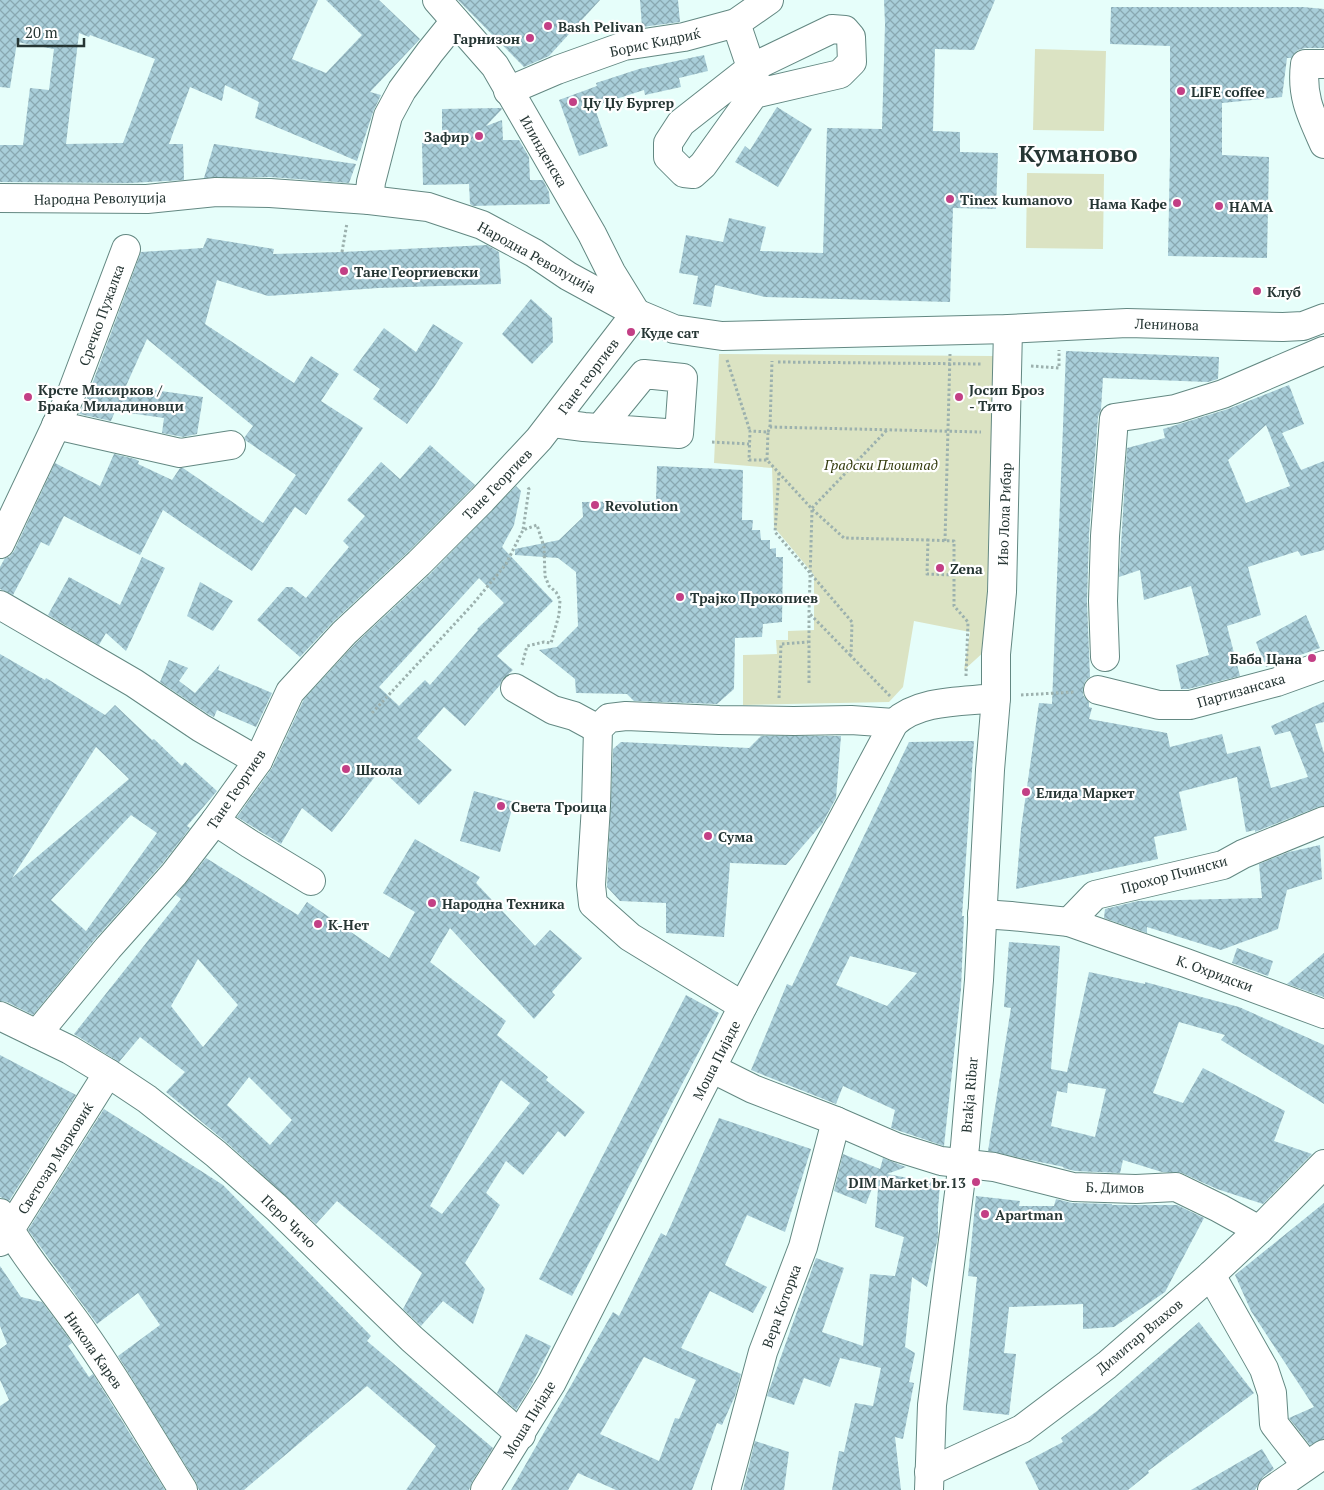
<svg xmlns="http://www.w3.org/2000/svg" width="1324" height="1490" font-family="'PT Serif',serif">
  <defs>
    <pattern id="building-cross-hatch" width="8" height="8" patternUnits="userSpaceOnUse" patternTransform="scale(1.25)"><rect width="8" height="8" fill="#a9ced9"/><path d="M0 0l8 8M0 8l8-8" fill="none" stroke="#89a8b1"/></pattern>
  </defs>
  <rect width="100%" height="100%" fill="#e6fefa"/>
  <g fill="#dbe3c3">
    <polygon points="1035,49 1106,51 1104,131 1033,130"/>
    <polygon points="1027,173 1104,174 1103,249 1026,248"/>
    <polygon points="719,354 993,356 986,650 964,670 970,632 914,621 903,687 889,702 743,705 743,655 777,654 776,640 788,640 788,631 814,630 814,575 774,527 772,468 714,463"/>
  </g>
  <g fill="url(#building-cross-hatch)" fill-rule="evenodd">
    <path d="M0 0H318L292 59 326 73 362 35 326 0H379L420 39 370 92 381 95 373 112 357 161 255 118 259 102 225 85 222 101 190 87 169 144H183L184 180 130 183 0 182V145H23L30 88 49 90 54 49 17 42 10 88 0 87ZM79 33 89 37 90 35 155 59 123 143 66 144Z"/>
    <polygon points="458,0 600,0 549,56 524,67"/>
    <polygon points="640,0 678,0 680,22 642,27"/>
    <polygon points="884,0 995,0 974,50 935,49 933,131 960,132 960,152 998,153 996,209 953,208 950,302 765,297 715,285 711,307 693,304 698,276 679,273 686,235 723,242 729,218 766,227 760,251 823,253 827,128 882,129 885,24"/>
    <polygon points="1111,7 1303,7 1324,9 1324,48 1305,48 1298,50 1291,58 1287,58 1282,97 1222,103 1222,155 1269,157 1267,258 1168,256 1170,154 1170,46 1110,44"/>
    <polygon points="704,55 708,71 679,78 681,87 645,95 644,90 594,106 608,146 579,156 559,100 597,86 596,83 639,69"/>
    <polygon points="777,107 812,129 778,187 735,162 745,146 750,150"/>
    <polygon points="501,108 502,109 486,126 502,120 503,140 519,140 529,157 530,180 543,180 549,192 550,204 473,206 470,204 469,184 423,185 422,143 442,142 442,109"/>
    <polygon points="214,144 356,164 349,183 270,177 204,178"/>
    <polygon points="207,238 274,249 273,254 342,252 487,245 499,252 501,284 378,288 268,296 217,280 205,324 294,383 311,356 339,374 321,401 363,428 306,515 295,507 252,571 163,510 140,555 64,516 49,546 41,542 13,595 0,589 0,567 5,558 9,557 14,551 55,463 100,486 114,454 135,459 139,461 138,464 172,480 180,468 183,468 263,523 296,475 245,440 244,438 253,426 147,339 126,386 203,397 197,434 183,437 162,433 164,418 115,411 111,421 79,414 87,398 141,252 203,248"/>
    <polygon points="531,299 552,318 553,342 532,364 502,334"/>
    <polygon points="433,324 463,343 434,387 407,424 373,399 380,389 353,370 384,328 416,352"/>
    <polygon points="1066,351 1219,357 1218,379 1208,382 1103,378 1101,409 1098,417 1089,535 1087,602 1090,677 1086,680 1083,687 1083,695 1089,702 1089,707 1092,708 1089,719 1167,733 1170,747 1222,734 1227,754 1260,746 1271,788 1308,777 1290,731 1275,735 1271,726 1324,702 1324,722 1315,724 1324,753 1324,806 1318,807 1255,832 1255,830 1246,832 1237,777 1179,792 1187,830 1154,837 1158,859 1016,889 1021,829 1039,703 1052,704"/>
    <path d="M1289 385 1304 424 1282 433 1301 470 1324 461V550L1301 556 1298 551 1248 567 1261 615 1227 626 1240 676 1188 689H1181L1176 665 1209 655 1191 586 1144 600 1140 570 1119 577 1127 448 1165 438 1163 429 1228 409ZM1266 425 1290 486 1246 503 1228 460Z"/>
    <polygon points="430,445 475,485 408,552 333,622 300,657 257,620 286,587 292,587 306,598 349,547 343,541 365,516 347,500 381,462 400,479"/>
    <polygon points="657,466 743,470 742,520 753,520 752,530 760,530 761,540 770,540 770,549 776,548 776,557 783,557 782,622 763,624 762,637 735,638 734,689 717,704 634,701 627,694 576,693 575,679 539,650 557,647 578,626 576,572 558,558 515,555 515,549 559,540 583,517 582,502 656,501"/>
    <path d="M516 486 521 491 514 525 502 547 553 601 497 656 513 670 502 680 500 685 465 726 444 707 417 738 452 770 419 805 381 769 332 832 302 808 281 844 237 817 272 768 304 699 355 644 430 574ZM479 578 504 603 477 629 478 630 430 685 425 680 399 706 379 687Z"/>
    <polygon points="142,557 165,568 126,651 106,633 99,645 48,615 69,577 120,605"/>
    <polygon points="200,582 233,601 213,631 187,616"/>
    <polygon points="1306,615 1320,648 1266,667 1256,642"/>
    <path d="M0 654 45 680 46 678 105 715 115 705 152 740 154 739 182 766 185 762 217 791 187 826 190 828 162 864 96 938 33 1015 7 1002 0 1001ZM96 747 129 779 12 878ZM131 815 157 833 86 931 51 900Z"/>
    <polygon points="169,660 188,668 179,681 195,693 220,664 218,670 272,693 256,727 217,710 214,717 208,714 160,682"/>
    <polygon points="761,736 841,736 836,798 822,824 786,865 730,863 724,937 666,933 666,903 620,901 607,887 613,749 621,742 749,748"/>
    <path d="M974 741 962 916H964L961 989 944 1146 891 1128 895 1110 843 1086 836 1104 751 1070 787 984 792 986 909 742ZM850 956 917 973 887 1006 836 985Z"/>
    <polygon points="474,791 514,802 500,852 460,841"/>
    <path d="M415 839 480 877 476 883 535 946 550 930 582 958 552 992 555 995 534 1019 450 928 430 962 506 1021 497 1035 548 1077 546 1080 585 1112 565 1137 558 1131 523 1175 506 1161 486 1193 500 1205 465 1263 485 1289 473 1324 443 1301 421 1326 403 1309 422 1273 337 1201 316 1224 226 1142 166 1092 185 1072 140 1037 119 1062 74 1034 181 899 176 895 206 858 298 915 307 902 389 958 415 912 383 893ZM198 959 238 1005 203 1047 171 1006ZM249 1077 292 1120 270 1145 227 1105ZM501 1080 530 1103 442 1214 430 1206Z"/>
    <polygon points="1320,845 1322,879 1287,890 1278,929 1221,950 1147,927 1147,933 1104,918 1105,909 1138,901 1262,898 1259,864 1289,852"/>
    <path d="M1009 942 1060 946 1051 1069 1067 1072 1089 972 1145 984V982L1239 1007 1324 1045V1104L1221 1040 1225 1035 1179 1022 1153 1093 1183 1103 1203 1068 1285 1111 1274 1141 1312 1154 1263 1204 1217 1189 1182 1173 1162 1172 1123 1160 1120 1173 1075 1171 1063 1168 1064 1167 988 1151 1011 1008 1004 1007ZM1068 1083 1106 1089 1095 1137 1051 1126 1057 1091 1067 1093Z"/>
    <polygon points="1237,948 1273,961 1268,976 1232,963"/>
    <polygon points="1324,953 1324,997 1287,984"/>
    <polygon points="686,995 719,1013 572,1296 539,1279"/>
    <polygon points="0,1055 76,1095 9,1201 0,1197"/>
    <polygon points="104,1109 223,1185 371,1336 367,1341 493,1448 472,1482 469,1490 406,1490 436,1446 367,1386 244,1490 199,1490 196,1482 118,1356 160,1325 138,1293 97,1324 28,1230"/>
    <path d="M719 1118 811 1149 785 1232 747 1215 725 1265 767 1287 753 1313 710 1291 681 1348 741 1374 735 1396 722 1425 717 1423 692 1490H616L578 1473 568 1490H511L613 1312 619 1316 661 1233 666 1236ZM644 1357 696 1380 679 1419 675 1418 659 1461 600 1434Z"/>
    <polygon points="843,1154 880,1169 883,1158 906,1167 887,1174 940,1184 938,1209 938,1237 927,1287 912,1277 905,1347 915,1353 909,1382 914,1383 903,1439 895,1437 901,1490 832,1490 839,1451 844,1452 855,1403 873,1406 881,1368 840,1358 830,1387 804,1378 794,1405 767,1396 816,1258 844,1268 822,1332 863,1346 870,1274 895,1276 904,1237 875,1227 879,1176 876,1178 866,1204 834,1191"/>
    <polygon points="976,1196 1020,1201 1019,1206 1054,1206 1056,1199 1072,1203 1112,1204 1112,1205 1177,1205 1204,1218 1165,1292 1114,1327 1083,1329 1083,1304 1009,1307 1004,1353 1016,1354 1009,1415 963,1410 977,1277 968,1276"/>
    <polygon points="1324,1203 1324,1439 1310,1445 1289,1418 1314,1407 1251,1311 1235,1275"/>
    <polygon points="0,1266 21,1297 42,1302 60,1326 72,1343 68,1346 89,1377 93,1374 165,1490 0,1490 0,1406 9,1400 0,1380 0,1349 7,1344 0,1326"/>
    <polygon points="1199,1322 1254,1393 1148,1471 1149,1473 1128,1490 1039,1490 1025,1462 1063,1442 1061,1438 1097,1411"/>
    <polygon points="526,1334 551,1346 531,1386 516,1410 497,1393"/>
    <polygon points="755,1441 789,1452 784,1490 743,1490"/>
    <polygon points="1262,1449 1274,1469 1263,1477 1255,1490 1191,1490"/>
  </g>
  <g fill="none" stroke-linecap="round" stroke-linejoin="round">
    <g stroke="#638882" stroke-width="30">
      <g id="minor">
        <polyline points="437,0 495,66 592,234 611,272 635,311"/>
        <polyline points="736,23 756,82 754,94 703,165 693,174 684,173 668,157 668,143 681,123 751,68 832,29 845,30 851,37 852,62 840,74 754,94"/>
        <path d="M1324 64H1305C1301 96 1311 115 1324 144"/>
        <polyline points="508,91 557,70 624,46 684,37 736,23 769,0"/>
        <polyline points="0,198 147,199 216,192 270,193 369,200 428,207 482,225 534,253 568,276 636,313 674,329 722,336 1008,329 1127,323 1283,327 1303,326 1324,318"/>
        <polyline points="369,200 371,182 388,116 402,90 430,52 455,21"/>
        <polyline points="553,423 584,427 679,434 683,378 644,374 600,428"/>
        <polyline points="56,425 180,453 231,445"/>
        <polyline points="0,544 72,392 126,249"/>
        <polyline points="0,605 134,683 201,728 258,761"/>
        <polyline points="1105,657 1103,601 1105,536 1114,418 1175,409 1223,394 1323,351"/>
        <polyline points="515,688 553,710 574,716 598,729"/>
        <polyline points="1098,690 1159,705 1190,705 1277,682 1324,665"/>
        <polyline points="215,821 250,844 311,881"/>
        <polyline points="1324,821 1243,854 1223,865 1095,895 1069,922 1186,963 1324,1014"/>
        <polyline points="982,914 1011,916 1069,922"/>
        <polyline points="743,1006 630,937 593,904 591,885 596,806 598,729 609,718 626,716 719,720 794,721 851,720 894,723"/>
        <polyline points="0,1016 70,1050 108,1073 147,1099 216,1154 277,1208 412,1339 521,1435"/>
        <polyline points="37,1034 108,948 174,874 215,821 258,761 290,692 344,633 419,563 482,500 539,439 636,313"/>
        <polyline points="713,1069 753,1089 836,1121 896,1147 941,1161 994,1167 1073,1187 1136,1189 1176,1187 1219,1208 1259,1230"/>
        <path d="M0 1213C23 1255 55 1292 83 1332 119 1383 150 1437 183 1490"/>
        <polyline points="0,1242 9,1231 108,1073"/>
        <polyline points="1211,1275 1264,1369 1272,1393 1274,1424 1306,1465"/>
        <polyline points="929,1472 1022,1429 1107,1365 1211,1275 1259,1230 1324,1164"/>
        <path d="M485 1490 552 1382 743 1006 894 723C920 699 963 702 996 698"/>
        <polyline points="726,1490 763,1352 803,1247 836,1121"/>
        <polyline points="929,1490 932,1405 965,1146 979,980 990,770 996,698 996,654 1002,592 1008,329"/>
        <polyline points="1272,1490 1324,1454"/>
      </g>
    </g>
    <g stroke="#9cb1ae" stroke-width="3" stroke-dasharray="2.5 2.5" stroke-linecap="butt">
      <polyline points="342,252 347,223"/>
      <polyline points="727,360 750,431"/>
      <polyline points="778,362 982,364"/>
      <polyline points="1031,366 1059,368 1059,350"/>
      <polyline points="770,427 772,361"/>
      <polyline points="768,432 770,427 981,432"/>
      <polyline points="712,442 749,444"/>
      <polyline points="767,460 768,432 750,431 749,460 767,460 812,509 844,538 928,540"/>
      <polyline points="779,473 775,532 852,622 851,656 890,696"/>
      <polyline points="812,508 888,429"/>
      <polyline points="812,510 809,613 851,656"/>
      <polyline points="945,541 950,354"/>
      <polyline points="954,575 927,574 928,540 954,541 954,606 968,622 966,676"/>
      <polyline points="522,665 527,646 544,642 551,643 559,615 560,600 556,592 549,586 545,576 544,547 537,525 523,530 529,489 527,486"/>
      <polyline points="809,683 809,613"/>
      <polyline points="1021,695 1075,692"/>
      <polyline points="779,698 781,644 808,642"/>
      <polyline points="372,713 473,604 506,564 523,530"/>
    </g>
    <use href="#minor" stroke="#fff" stroke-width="28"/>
  </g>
  <g fill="#c33f85" stroke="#fff" stroke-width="2">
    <circle cx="548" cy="26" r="5"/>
    <circle cx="530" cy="38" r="5"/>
    <circle cx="1181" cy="91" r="5"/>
    <circle cx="573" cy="102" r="5"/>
    <circle cx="479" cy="136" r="5"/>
    <circle cx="950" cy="199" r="5"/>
    <circle cx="1177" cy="203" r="5"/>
    <circle cx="1219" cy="206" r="5"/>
    <circle cx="344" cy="271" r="5"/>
    <circle cx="1257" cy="291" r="5"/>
    <circle cx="631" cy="332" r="5"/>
    <circle cx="28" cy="397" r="5"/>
    <circle cx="959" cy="397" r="5"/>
    <circle cx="595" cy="505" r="5"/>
    <circle cx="940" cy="568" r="5"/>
    <circle cx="680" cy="597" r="5"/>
    <circle cx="1312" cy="658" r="5"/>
    <circle cx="346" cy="769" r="5"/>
    <circle cx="1026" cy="792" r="5"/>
    <circle cx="501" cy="806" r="5"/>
    <circle cx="708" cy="836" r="5"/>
    <circle cx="432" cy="903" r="5"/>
    <circle cx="318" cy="924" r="5"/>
    <circle cx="976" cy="1182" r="5"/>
    <circle cx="985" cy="1214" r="5"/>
  </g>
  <g text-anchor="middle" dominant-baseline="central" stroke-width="4.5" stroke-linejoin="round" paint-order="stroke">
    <g font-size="14" font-weight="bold" fill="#263634" stroke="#fff" text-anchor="start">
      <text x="558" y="26">Bash Pelivan</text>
      <text x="520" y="38" text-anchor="end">Гарнизон</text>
      <text x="1191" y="91">LIFE coffee</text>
      <text x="583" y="102">Џу Џу Бургер</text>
      <text x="469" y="136" text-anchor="end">Зафир</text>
      <text x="960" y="199">Tinex kumanovo</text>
      <text x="1167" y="203" text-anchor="end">Нама Кафе</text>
      <text x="1229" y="206">НАМА</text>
      <text x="354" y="271">Тане Георгиевски</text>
      <text x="1267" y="291">Клуб</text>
      <text x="641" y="332">Куде сат</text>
      <text x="38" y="389">Крсте Мисирков /<tspan x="38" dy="16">Браќа Миладиновци</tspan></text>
      <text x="969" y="389">Јосип Броз<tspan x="969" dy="16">- Тито</tspan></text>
      <text x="605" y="505">Revolution</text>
      <text x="950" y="568">Zena</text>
      <text x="690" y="597">Трајко Прокопиев</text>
      <text x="1302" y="658" text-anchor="end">Баба Цана</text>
      <text x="356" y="769">Школа</text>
      <text x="1036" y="792">Елида Маркет</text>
      <text x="511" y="806">Света Троица</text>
      <text x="718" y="836">Сума</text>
      <text x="442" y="903">Народна Техника</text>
      <text x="328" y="924">К-Нет</text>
      <text x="966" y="1182" text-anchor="end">DIM Market br.13</text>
      <text x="995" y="1214">Apartman</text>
    </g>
    <g font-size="14" fill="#263634" stroke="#fff">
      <text transform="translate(655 42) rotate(-12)">Борис Кидриќ</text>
      <text transform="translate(544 151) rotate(60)">Илинденска</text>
      <text transform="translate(100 198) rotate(-1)">Народна Револуција</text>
      <text transform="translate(537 257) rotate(29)">Народна Револуција</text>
      <text transform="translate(101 315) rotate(-70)">Сречко Пужалка</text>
      <text transform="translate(1167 324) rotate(2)">Ленинова</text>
      <text transform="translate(588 376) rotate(-53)">Гане георгиев</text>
      <text transform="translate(497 484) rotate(-46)">Тане Георгиев</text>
      <text transform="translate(1004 514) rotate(-88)">Иво Лола Рибар</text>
      <text transform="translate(1241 690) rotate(-16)">Партизансака</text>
      <text transform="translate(236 789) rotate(-56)">Тане Георгиев</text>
      <text transform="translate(1174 874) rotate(-15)">Прохор Пчински</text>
      <text transform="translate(1215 973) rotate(20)">К. Охридски</text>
      <text transform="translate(716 1060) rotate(-63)">Моша Пијаде</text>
      <text transform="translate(969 1095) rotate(-85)">Brakja Ribar</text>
      <text transform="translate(55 1158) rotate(-58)">Светозар Марковиќ</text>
      <text transform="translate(1115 1187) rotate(1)">Б. Димов</text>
      <text transform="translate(289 1221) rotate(44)">Перо Чичо</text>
      <text transform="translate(781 1306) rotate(-70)">Вера Которка</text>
      <text transform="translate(1139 1336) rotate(-40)">Димитар Влахов</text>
      <text transform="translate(94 1350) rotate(55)">Никола Карев</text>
      <text transform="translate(529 1419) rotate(-59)">Моша Пијаде</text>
    </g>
    <g font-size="14" font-style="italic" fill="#333b0e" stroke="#fff">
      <text x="881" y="464">Градски Плоштад</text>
    </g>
    <g font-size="24" font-weight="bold" fill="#263634" stroke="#fff">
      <text x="1078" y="153">Куманово</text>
    </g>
  </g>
  <path d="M18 38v8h66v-8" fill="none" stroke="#263634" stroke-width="2.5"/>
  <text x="25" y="38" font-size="15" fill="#263634" stroke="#ffffff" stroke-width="4" paint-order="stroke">20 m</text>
</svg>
